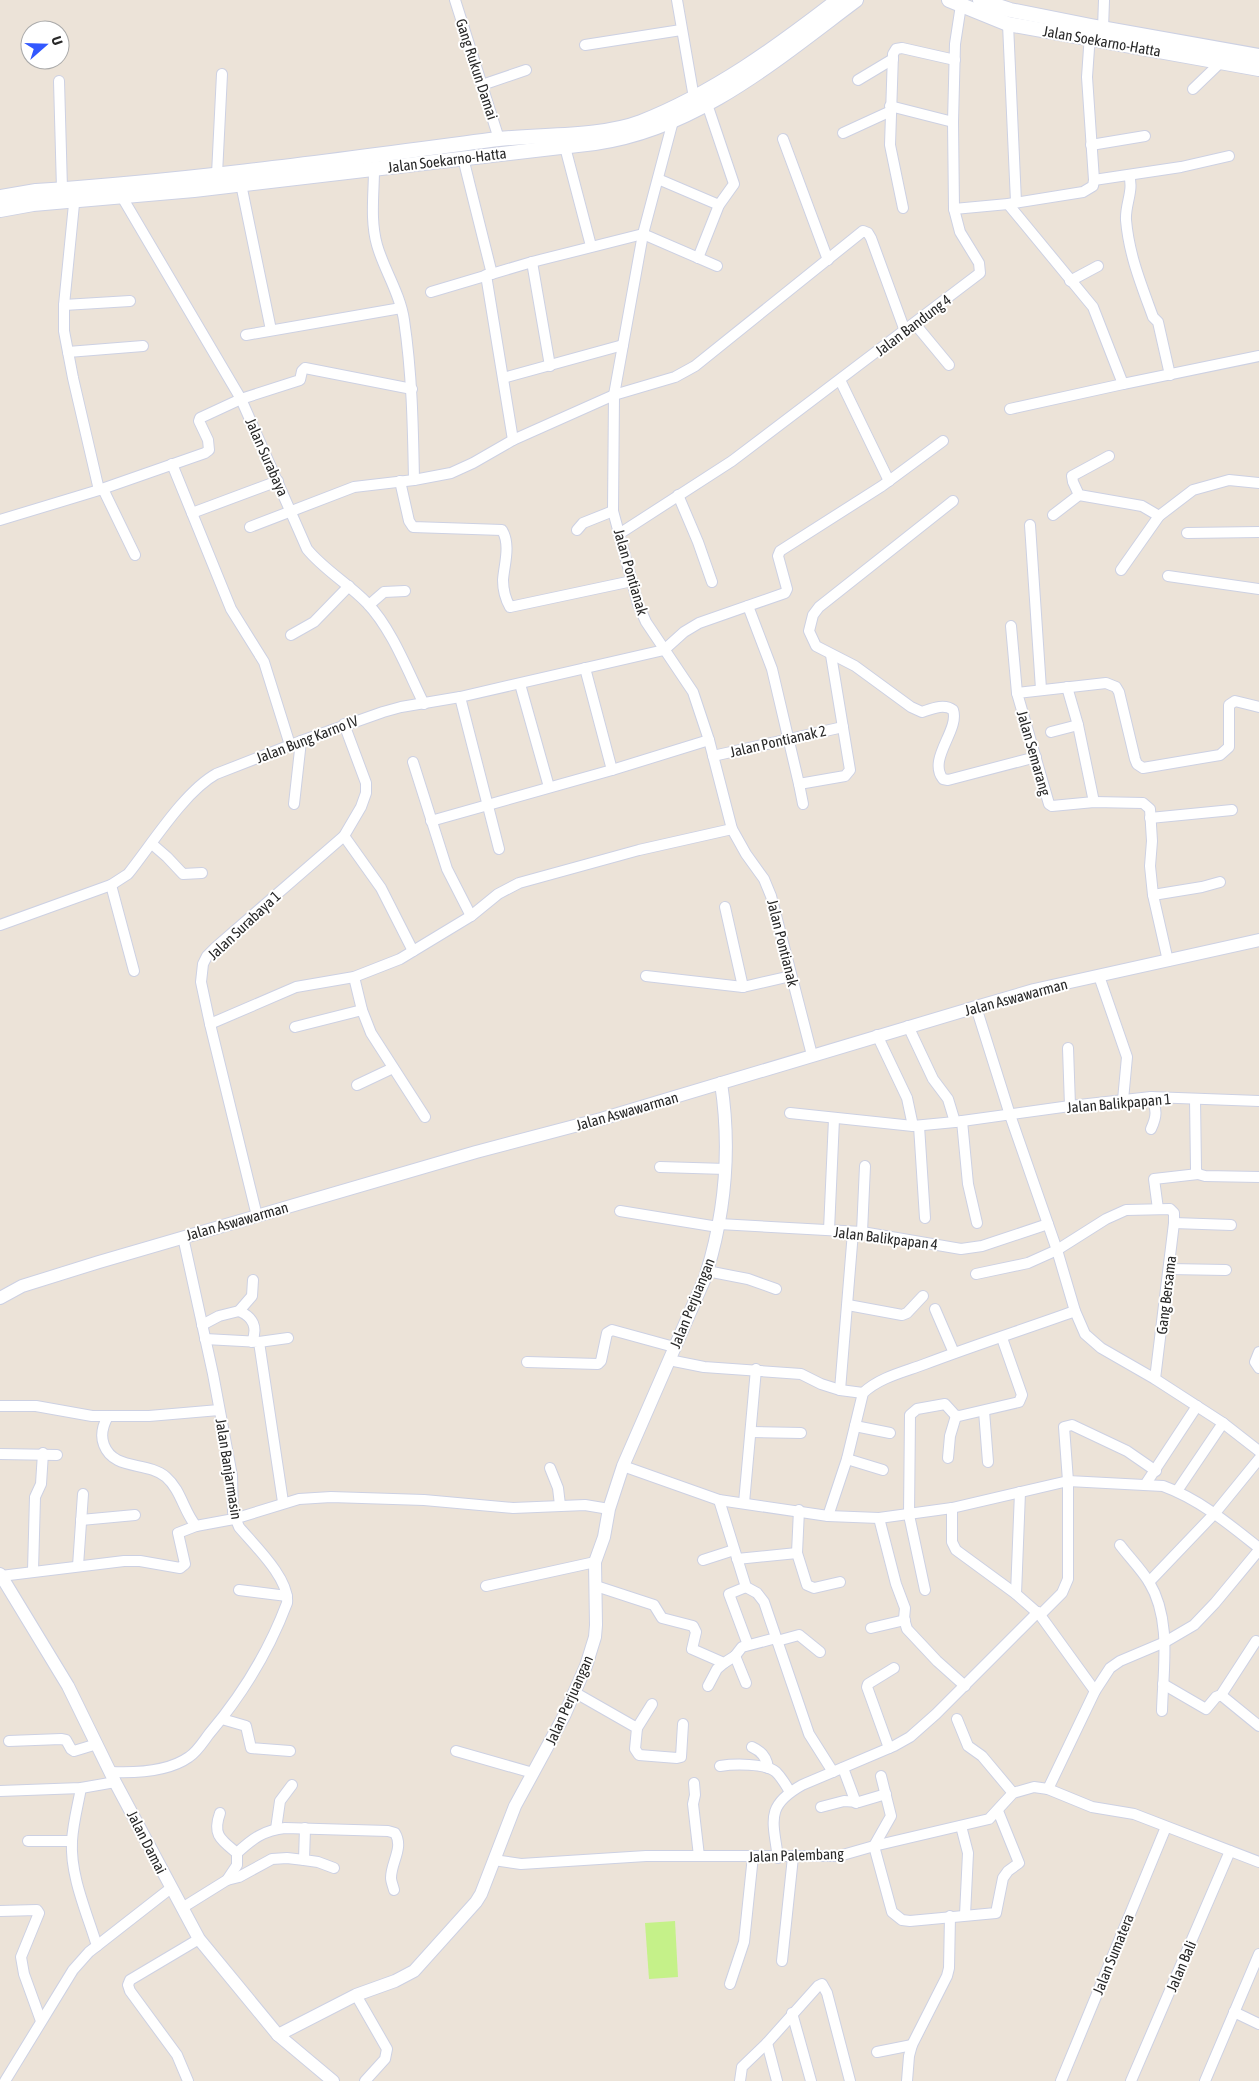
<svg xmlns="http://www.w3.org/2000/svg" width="1259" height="2081" font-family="'Asap Condensed',sans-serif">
  <rect width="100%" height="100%" fill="#ece3d8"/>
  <polygon fill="#c5f189" points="675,1921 678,1977 649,1979 645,1923"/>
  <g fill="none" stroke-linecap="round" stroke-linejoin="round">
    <g stroke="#cdd1e3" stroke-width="12">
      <g id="minor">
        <polyline points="455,0 499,139"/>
        <polyline points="677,0 694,98"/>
        <polyline points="1008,24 1016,202"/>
        <polyline points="1103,29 1104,0"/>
        <polyline points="585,45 681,30"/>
        <polyline points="858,80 893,59"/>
        <polyline points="59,81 62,189"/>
        <polyline points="482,85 526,70"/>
        <polyline points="1193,89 1220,63"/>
        <polyline points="890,106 953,122"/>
        <polyline points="673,121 643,234 614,395 613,511 638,604 646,622 693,692 709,740 732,829 746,854 764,879 771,896 812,1055"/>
        <polyline points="843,133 891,111"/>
        <polyline points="783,139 828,260"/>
        <polyline points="1091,145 1145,136"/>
        <polyline points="565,147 591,246"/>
        <polyline points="463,158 492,274"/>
        <path d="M374 169C374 194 370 220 377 245 384 270 400 293 404 320 412 373 413 426 414 480"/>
        <polyline points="217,174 222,74"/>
        <path d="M1129 175C1134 191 1125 204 1126 220 1129 255 1141 284 1153 317L1158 322 1170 375"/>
        <polyline points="658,179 719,205"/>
        <polyline points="1094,180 1181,167 1229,156"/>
        <polyline points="241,184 271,330"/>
        <polyline points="75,194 64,305 64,331 73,378 99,490 205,453 209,450 208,440 199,421 200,418 241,399 300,380 302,371 305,368 412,389"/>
        <path d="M122 197 241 399 307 549C324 570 349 584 367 603 392 629 408 672 424 704"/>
        <polyline points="1008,204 1093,307 1123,384 1259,356"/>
        <polyline points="903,208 890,145 893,54 896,49 902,48 955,60"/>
        <polyline points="954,209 1008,204 1083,192 1093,186 1094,180 1087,77 1090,34"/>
        <polyline points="698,258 719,205 734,184 707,104"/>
        <polyline points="532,262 550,366"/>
        <polyline points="486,275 513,440"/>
        <polyline points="1070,281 1098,266"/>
        <polyline points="431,292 532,262 643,234 717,266"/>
        <polyline points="64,305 130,301"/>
        <polyline points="915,324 949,365"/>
        <polyline points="246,335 401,308"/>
        <polyline points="68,352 143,346"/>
        <polyline points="503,378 623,345"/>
        <polyline points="840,380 889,481"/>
        <polyline points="1010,409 1123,384"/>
        <polyline points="1109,456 1072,476 1073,482 1079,495 1142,506 1159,516"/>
        <polyline points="172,464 231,609 264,662 290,745"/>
        <path d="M400 481 409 521 413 527 502 530C511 545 504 565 503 580 503 589 506 600 510 607L632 581"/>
        <polyline points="103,489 135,555"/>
        <polyline points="678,495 698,542 712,582"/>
        <path d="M953 501 819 607 813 615 809 631 816 646 855 666 911 707 922 712C931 709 944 703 953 710 960 730 927 759 943 779L948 780 1036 757"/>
        <polyline points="192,513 278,481"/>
        <polyline points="1053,515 1079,495"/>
        <polyline points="0,520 99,490"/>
        <polyline points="1030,525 1041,689"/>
        <polyline points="250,527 354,487 414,480 451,473 473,463 513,440 614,395 675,377 695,366 863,231 868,233 871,238 905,331"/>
        <polyline points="577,530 583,523 613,511"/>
        <polyline points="1187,533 1259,532"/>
        <polyline points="619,534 732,461 980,273 979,263 960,232 954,209 953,122 955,44 961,5"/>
        <polyline points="1121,570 1159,516 1193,490 1229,480 1259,483"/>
        <polyline points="1168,576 1259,589"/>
        <polyline points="369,605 384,592 405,591"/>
        <polyline points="748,606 772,669 799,784 845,776 850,770 831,655"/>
        <polyline points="1011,626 1017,693"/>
        <polyline points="291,635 314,622 349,586"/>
        <polyline points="585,668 612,770"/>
        <polyline points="520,684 549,787"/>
        <polyline points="1067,687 1078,725 1094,802"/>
        <polyline points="460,697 499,849"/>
        <polyline points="1051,732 1078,725"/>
        <polyline points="713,756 843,727"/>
        <polyline points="413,762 447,869 471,916"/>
        <polyline points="799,784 803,804"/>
        <polyline points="294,804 301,741"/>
        <polyline points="1150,818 1232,810"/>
        <polyline points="431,821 612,770 709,740"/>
        <polyline points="344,836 381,888 413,951"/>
        <polyline points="152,844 167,857 183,874 202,873"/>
        <polyline points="111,885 134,971"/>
        <polyline points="1153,895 1202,887 1220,882"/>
        <polyline points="725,907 743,987"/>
        <path d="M0 925 111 885 128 874C152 844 184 792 216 774L301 741 383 712 401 707 460 697 664 650 684 632 699 623 785 593 787 589 778 556 780 551 882 486 943 441"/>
        <polyline points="1168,961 1153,895 1150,866 1152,841 1150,809 1143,803 1094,802 1052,806 1049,804 1017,693 1106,683 1116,687 1119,692 1135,759 1137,764 1143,768 1220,755 1229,747 1229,705 1235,701 1259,707"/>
        <polyline points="646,976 743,987 791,976"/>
        <polyline points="1099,976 1127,1057 1123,1100"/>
        <polyline points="354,977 362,1010 371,1033 425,1117"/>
        <polyline points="976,1007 1010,1115 1057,1250 1075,1311 1085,1334 1101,1348 1155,1379 1223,1423 1259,1451"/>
        <polyline points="210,1024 296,987 354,977 400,959 471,916 498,894 519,883 639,850 732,829"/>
        <polyline points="908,1026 933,1079 948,1099 955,1122"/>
        <polyline points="295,1027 362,1010"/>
        <polyline points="877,1035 907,1098 913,1126"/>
        <polyline points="1068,1048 1070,1106"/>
        <polyline points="357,1085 393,1068"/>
        <path d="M1151 1097C1157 1110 1157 1116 1151 1129"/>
        <polyline points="1195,1099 1196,1170 1198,1174 1205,1176 1259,1177"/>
        <polyline points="790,1113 913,1126 955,1122 1070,1106 1151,1097 1259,1101"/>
        <polyline points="962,1121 968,1184 977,1223"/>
        <polyline points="919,1126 925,1218"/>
        <polyline points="660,1167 726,1169"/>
        <polyline points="1158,1209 1154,1179 1198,1174"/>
        <polyline points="620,1211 718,1227"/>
        <polyline points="257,1216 210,1024 201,982 203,964 207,956 216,947 344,836 361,807 366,793 366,783 344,724"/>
        <polyline points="1174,1223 1231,1225"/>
        <polyline points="719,1224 862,1232 961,1249 982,1246 1048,1224"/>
        <polyline points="829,1230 834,1119"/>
        <polyline points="862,1232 865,1166"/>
        <polyline points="1169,1269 1226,1270"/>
        <polyline points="707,1271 748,1279 776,1289"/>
        <polyline points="976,1274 1028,1263 1057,1250 1106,1219 1126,1210 1170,1209 1174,1213 1174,1223 1155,1379"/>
        <polyline points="848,1305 902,1315 907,1313 923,1296"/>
        <polyline points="935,1309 954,1353"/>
        <path d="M239 1311C253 1317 258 1327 252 1342"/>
        <polyline points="202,1325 219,1316 239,1311 252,1296 253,1280"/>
        <polyline points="205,1339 259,1342 283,1502"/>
        <polyline points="259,1342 288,1338"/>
        <polyline points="1259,1352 1255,1362 1259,1368"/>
        <polyline points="669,1360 704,1367 801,1374 821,1384 840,1390 863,1393"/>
        <polyline points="527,1362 598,1364 601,1361 607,1333 612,1330 674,1347"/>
        <polyline points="840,1390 853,1232"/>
        <polyline points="0,1406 36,1406 92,1416 149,1416 219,1410"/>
        <polyline points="984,1411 988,1462"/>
        <path d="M108 1416C103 1425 100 1435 104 1445 114 1471 147 1461 166 1477 181 1490 184 1512 196 1526L234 1519 299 1499 331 1497 424 1500 513 1508 585 1505 609 1509"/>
        <polyline points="855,1426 890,1433"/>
        <polyline points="751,1432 801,1433"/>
        <polyline points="0,1454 57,1455"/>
        <polyline points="948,1458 950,1436 956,1416"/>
        <polyline points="847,1459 883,1470"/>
        <polyline points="623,1466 719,1500 828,1516 879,1518 952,1508 1068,1481 1068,1579 1062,1593 1040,1615"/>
        <polyline points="550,1468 558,1488 560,1505"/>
        <path d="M1156 1471 1127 1451 1072 1425 1064 1427 1068 1481 1163 1486C1199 1499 1229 1524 1259 1548"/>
        <polyline points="1145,1485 1197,1406"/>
        <polyline points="1177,1491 1223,1423"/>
        <polyline points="1020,1492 1016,1594 1040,1615 1095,1691"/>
        <polyline points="719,1500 746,1587 757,1593 764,1602 809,1734 833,1772"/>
        <polyline points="744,1503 756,1369"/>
        <polyline points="952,1508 952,1542 956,1550 1016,1594"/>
        <polyline points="799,1510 797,1553 807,1585 814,1588 840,1582"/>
        <path d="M828 1516 847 1459 863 1393C880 1377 904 1372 925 1364 975 1345 1025 1329 1075 1311"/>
        <polyline points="879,1518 896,1584 905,1608 904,1619 907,1629 937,1661 965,1686"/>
        <polyline points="81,1520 135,1515"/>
        <path d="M1120 1545C1129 1557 1141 1569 1149 1582 1172 1620 1163 1669 1162 1711"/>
        <polyline points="737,1559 797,1553"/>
        <polyline points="703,1560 734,1550"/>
        <polyline points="78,1566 83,1494"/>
        <polyline points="33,1571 35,1497 41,1484 43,1453"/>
        <polyline points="1,1576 124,1561 140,1561 180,1568 185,1564 178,1533 196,1526"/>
        <polyline points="1149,1582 1215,1513 1259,1459"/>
        <polyline points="486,1586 595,1562"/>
        <polyline points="596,1586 654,1605 662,1618 693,1626 696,1632 692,1649 724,1663 735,1656 742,1647 776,1638"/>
        <polyline points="746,1587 729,1594 748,1645"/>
        <polyline points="239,1590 287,1596"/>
        <polyline points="925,1590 909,1515 910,1415 917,1409 945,1404 955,1415 959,1416 1019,1402 1022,1395 1002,1338"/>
        <polyline points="871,1628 905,1620"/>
        <polyline points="777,1641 799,1635 820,1652"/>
        <polyline points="735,1656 746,1683"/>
        <polyline points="1163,1684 1206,1709 1216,1697 1221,1695 1256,1641"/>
        <polyline points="708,1686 717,1669 724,1663"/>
        <polyline points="574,1692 637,1728 635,1749 639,1755 677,1758 681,1757 683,1724"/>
        <polyline points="1221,1695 1259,1726"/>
        <polyline points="222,1719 246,1726 251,1748 290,1751"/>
        <polyline points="957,1719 968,1746 982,1756 1013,1793"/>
        <polyline points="637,1728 652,1704"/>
        <polyline points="9,1741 61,1739 66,1740 71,1749 74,1751 97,1744"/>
        <path d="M752 1747C761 1751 767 1758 768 1768"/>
        <polyline points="889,1748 867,1687 868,1684 894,1668"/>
        <polyline points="456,1751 533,1773"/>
        <path d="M720 1766C733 1764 766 1763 776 1772 781 1777 786 1785 790 1792"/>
        <polyline points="843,1768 856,1803"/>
        <path d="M111 1772C135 1773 168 1772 189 1757 197 1752 203 1742 209 1734 242 1695 269 1651 287 1603 290 1579 254 1545 239 1527L233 1512 232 1476 213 1374 183 1237"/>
        <polyline points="881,1776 891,1816 874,1846 892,1912 902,1920 910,1921 996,1913 1003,1878 1008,1871 1019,1863 998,1811"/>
        <polyline points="694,1783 695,1795 693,1804 699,1856"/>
        <path d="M81 1788C78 1805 73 1823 72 1841 70 1876 87 1913 97 1946"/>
        <polyline points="1048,1789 1095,1691 1110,1668 1120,1661 1165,1642 1194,1625 1215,1603 1259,1550"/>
        <polyline points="0,1791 81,1788 115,1782"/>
        <polyline points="821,1807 844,1801 859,1802 886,1794"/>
        <path d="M220 1813C212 1835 221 1840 237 1853"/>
        <polyline points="961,1826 968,1853 965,1915"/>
        <polyline points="305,1828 304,1860 318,1862 334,1868"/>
        <polyline points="276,1829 280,1801 292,1785"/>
        <polyline points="28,1841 72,1841"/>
        <path d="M778 1858C773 1820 765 1806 802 1785L894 1746 910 1737 936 1714 1038 1612"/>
        <polyline points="494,1860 521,1864 646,1856 839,1856 874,1846 989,1819 1013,1793 1034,1787 1048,1789 1092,1807 1134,1814 1259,1862"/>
        <polyline points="227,1880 239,1877 272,1859 287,1858 304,1860"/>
        <path d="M182 1908 227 1880 237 1865V1853C252 1839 264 1830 285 1828L388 1831 395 1833C404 1848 391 1862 391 1878 391 1881 393 1886 394 1890"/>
        <polyline points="0,1911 37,1910 39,1913 21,1957 24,1974 41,2021"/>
        <polyline points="782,1961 793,1857"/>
        <polyline points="730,1984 744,1942 753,1856"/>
        <polyline points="356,1995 387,2049 385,2059 365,2081"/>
        <polyline points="1234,2012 1259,2024"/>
        <polyline points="792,2013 811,2081"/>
        <polyline points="767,2043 777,2081"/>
        <polyline points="877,2052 912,2045"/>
        <polyline points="5,2081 73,1970 89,1952 171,1888"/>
        <polyline points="188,2081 177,2055 130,1991 128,1985 130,1980 199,1939"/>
        <polyline points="740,2081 742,2067 767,2043 818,1986 822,1984 827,1993 850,2081"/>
        <polyline points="907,2081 909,2056 912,2045 947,1976 949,1968 950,1916"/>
        <polyline points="1061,2081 1166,1827"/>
        <polyline points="1131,2081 1230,1851"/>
        <polyline points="1205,2081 1259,1954"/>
      </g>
    </g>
    <g stroke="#cdd1e3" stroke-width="14">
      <g id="tertiary">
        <polyline points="0,1298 22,1286 99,1262 476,1152 601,1119 976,1007 1034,990 1259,940"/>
        <polyline points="0,1574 68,1686 115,1782 199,1939 278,2035 333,2081"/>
        <path d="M278 2035 356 1995 395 1981 414 1971 476 1902 481 1894 515 1806 564 1716 586 1666 595 1637 596 1625 595 1562 604 1537 609 1509 623 1466 705 1278C725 1215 731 1148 721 1083"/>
      </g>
    </g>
    <g stroke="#cdd1e3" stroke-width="16">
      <g id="secondary">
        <polyline points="949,0 1008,24 1259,69"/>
        <polyline points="980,0 1010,10 1091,26 1259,56"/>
        <path d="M0 197 36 191C188 181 339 160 490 140 536 134 599 138 641 122 714 93 776 48 838 0"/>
        <path d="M0 210 33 204 194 190 595 143C696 129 777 59 856 0"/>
      </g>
    </g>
    <use href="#minor" stroke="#fff" stroke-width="10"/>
    <use href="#tertiary" stroke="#fff" stroke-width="12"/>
    <use href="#secondary" stroke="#fff" stroke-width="14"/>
  </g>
  <g text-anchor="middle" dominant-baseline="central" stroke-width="4" stroke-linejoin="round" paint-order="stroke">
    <g font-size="15" fill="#282828" stroke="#fff">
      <text transform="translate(1102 41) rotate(10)">Jalan Soekarno-Hatta</text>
      <text transform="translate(477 69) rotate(72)">Gang Rukun Damai</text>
      <text transform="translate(447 160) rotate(-7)">Jalan Soekarno-Hatta</text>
      <text transform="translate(913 325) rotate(-37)">Jalan Bandung 4</text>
      <text transform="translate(267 457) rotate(66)">Jalan Surabaya</text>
      <text transform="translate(631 572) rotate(74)">Jalan Pontianak</text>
      <text transform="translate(307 739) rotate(-21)">Jalan Bung Karno IV</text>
      <text transform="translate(778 741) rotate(-13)">Jalan Pontianak 2</text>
      <text transform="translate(1034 753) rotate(74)">Jalan Semarang</text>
      <text transform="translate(244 925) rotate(-43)">Jalan Surabaya 1</text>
      <text transform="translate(783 943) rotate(76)">Jalan Pontianak</text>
      <text transform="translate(1016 997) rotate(-15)">Jalan Aswawarman</text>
      <text transform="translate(1119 1103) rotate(-5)">Jalan Balikpapan 1</text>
      <text transform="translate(627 1111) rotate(-16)">Jalan Aswawarman</text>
      <text transform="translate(237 1221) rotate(-16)">Jalan Aswawarman</text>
      <text transform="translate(886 1238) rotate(7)">Jalan Balikpapan 4</text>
      <text transform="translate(1166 1295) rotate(-83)">Gang Bersama</text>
      <text transform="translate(692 1303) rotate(-68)">Jalan Perjuangan</text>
      <text transform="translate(229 1469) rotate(81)">Jalan Banjarmasin</text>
      <text transform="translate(569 1700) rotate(-66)">Jalan Perjuangan</text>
      <text transform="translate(147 1842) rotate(63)">Jalan Damai</text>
      <text transform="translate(796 1855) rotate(-2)">Jalan Palembang</text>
      <text transform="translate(1113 1954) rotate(-68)">Jalan Sumatera</text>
      <text transform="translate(1181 1966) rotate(-67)">Jalan Bali</text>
    </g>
  </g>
  <g transform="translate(45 45) rotate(70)"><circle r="24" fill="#ffffff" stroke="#a9a9a9"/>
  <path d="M0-4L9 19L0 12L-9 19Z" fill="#3258ff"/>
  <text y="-8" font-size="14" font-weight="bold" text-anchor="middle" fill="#282828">U</text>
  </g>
</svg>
